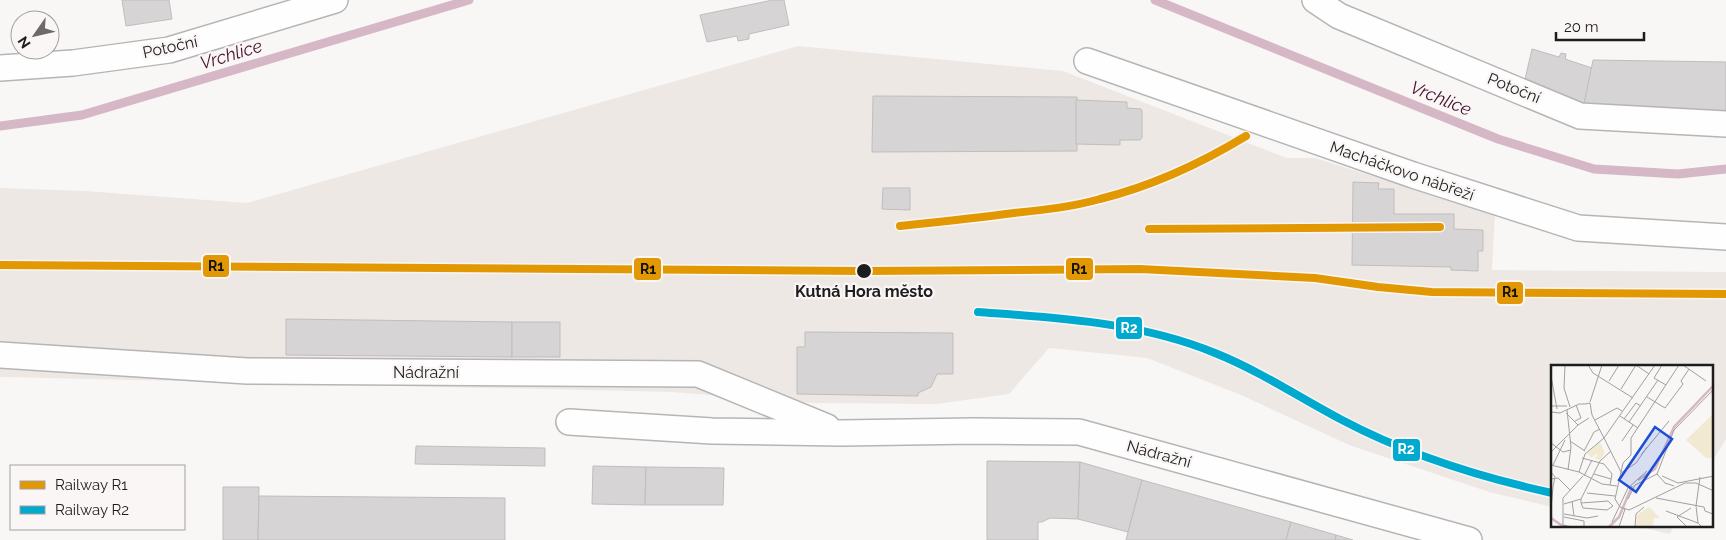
<svg xmlns="http://www.w3.org/2000/svg" width="1726" height="540" font-family="Raleway,sans-serif">
  <rect width="100%" height="100%" fill="#f9f7f6"/>
  <g fill="#eee8e5">
    <polygon points="798,46 1063,71 1287,158 1315,158 1495,214 1492,270 1726,272 1726,439 1712,462 1712,366 1552,366 1552,507 1489,492 1349,445 1241,395 1147,358 1049,348 1009,394 937,404 814,403 671,392 0,377 0,188 85,191 247,203"/>
    <polygon points="1636,526 1674,526 1670,534"/>
  </g>
  <g fill="none" stroke-linecap="round" stroke-linejoin="round">
    <g stroke="#d6b7c5" stroke-width="9">
      <polyline points="1155,0 1498,139 1594,169 1678,174 1726,169"/>
      <polyline points="0,126 82,115 469,0"/>
    </g>
  </g>
  <g fill="#d6d4d4" stroke="#bfbdbd">
    <polygon points="122,0 169,0 172,19 126,26"/>
    <polygon points="773,0 784,0 789,25 749,34 749,39 738,41 737,36 707,42 700,15"/>
    <polygon points="1532,49 1559,57 1561,53 1566,54 1565,59 1592,68 1583,109 1523,88"/>
    <polygon points="1593,60 1726,62 1726,112 1583,109"/>
    <polygon points="873,96 1077,97 1077,151 872,152"/>
    <polygon points="1076,100 1127,102 1127,108 1141,109 1142,111 1142,138 1140,140 1120,140 1120,145 1076,144"/>
    <polygon points="1353,182 1379,183 1378,189 1394,189 1394,214 1454,214 1454,229 1483,230 1483,251 1478,251 1478,271 1451,270 1451,267 1352,265"/>
    <polygon points="883,188 910,188 910,210 882,209"/>
    <polygon points="286,319 512,322 512,357 286,355"/>
    <rect x="512" y="322" width="48" height="35"/>
    <polygon points="805,332 953,333 953,374 937,374 931,387 918,393 918,396 797,394 797,347 805,347"/>
    <polygon points="416,446 545,448 545,466 415,464"/>
    <polygon points="987,461 1080,462 1078,519 1050,518 1042,522 1038,522 1038,540 987,540"/>
    <polygon points="1080,462 1142,480 1128,532 1078,519"/>
    <polygon points="593,466 646,467 645,505 592,504"/>
    <polygon points="646,467 724,468 723,505 645,505"/>
    <polygon points="1142,480 1291,522 1286,540 1126,540"/>
    <polygon points="223,487 259,487 258,540 223,540"/>
    <polygon points="259,496 505,498 505,540 258,540"/>
    <polygon points="1291,522 1336,535 1335,540 1286,540"/>
    <polygon points="1336,535 1353,540 1335,540"/>
  </g>
  <g fill="none" stroke-linecap="round" stroke-linejoin="round">
    <g stroke="#b6b5b5" stroke-width="28">
      <g id="street">
        <polyline points="1315,0 1339,16 1580,116 1726,124"/>
        <polyline points="1087,61 1413,175 1578,228 1726,237"/>
        <polyline points="0,68 73,63 169,50 335,0"/>
        <polyline points="0,355 247,371 698,374 827,427"/>
        <polyline points="569,422 712,431 840,433 975,431 1079,432 1469,540"/>
      </g>
    </g>
    <use href="#street" stroke="#fefefe" stroke-width="25"/>
    <g stroke="#faf6f5" stroke-width="11">
      <g id="rail-1">
        <path d="M900 226C938 222 976 218 1014 213 1043 210 1072 207 1100 199 1152 186 1200 164 1246 136"/>
        <polyline points="1149,229 1440,227"/>
        <polyline points="0,265 864,271 1140,269 1315,278 1378,287 1432,292 1726,294"/>
      </g>
    </g>
    <g stroke="#faf6f5" stroke-width="11">
      <path id="rail-2" d="M978 312C1058 318 1140 322 1215 353 1260 371 1300 398 1342 420 1408 455 1479 477 1552 493"/>
    </g>
    <use href="#rail-1" stroke="#e19803" stroke-width="8"/>
    <use href="#rail-2" stroke="#00a9ce" stroke-width="8"/>
  </g>
  <circle fill="#1e1d1d" stroke="#faf6f5" stroke-width="2" cx="864" cy="271" r="8"/>
  <g text-anchor="middle" dominant-baseline="central" stroke-width="4.5" stroke-linejoin="round" paint-order="stroke">
    <g font-size="16" fill="#1e1d1d" stroke="#faf6f5">
      <text transform="translate(170 47) rotate(-12)">Potoční</text>
      <text transform="translate(1514 88) rotate(22)">Potoční</text>
      <text transform="translate(1402 171) rotate(19)">Macháčkovo nábřeží</text>
      <text x="426" y="372">Nádražní</text>
      <text transform="translate(1159 454) rotate(15)">Nádražní</text>
    </g>
    <g font-size="16" font-weight="bold" fill="#1e1d1d" stroke="#faf6f5">
      <text x="864" y="291">Kutná Hora město</text>
    </g>
    <g font-size="18" font-style="italic" fill="#481431" stroke="#faf6f5">
      <text transform="translate(231 54) rotate(-17)">Vrchlice</text>
      <text transform="translate(1441 98) rotate(22)">Vrchlice</text>
    </g>
  </g>
  <g transform="translate(1551 365)">
    <rect width="162" height="162" fill="#f9f7f6"/>
    <path d="M162 49V93H155L135 75ZM49 77 54 88 49 95 44 94 47 88 40 93 36 88ZM98 142 109 153H103L102 162H85L86 150Z" fill="#f1e9d2"/>
    <path fill="none" stroke="#d6b7c5" stroke-width="2.5" d="M87 115 104 104 123 62 163 20M0 153 13 162M58 162 68 152 81 121"/>
    <path fill="none" stroke="#a1a09f" stroke-width="1" d="M14 0 13 23 19 42M37 0 42 8 82 33M85 0 98 9M111 0 103 13 115 20M128 0 80 73V90L72 98 64 134 69 142 78 145 134 118H145L163 126M132 0 155 16M0 11 6 44M58 16 68 0M70 24 85 0M96 32 114 43 132 19 130 16 138 4M39 37 51 0M34 39 39 38 41 50 53 73 104 0M0 41H16M16 45 20 82 17 105M0 47 9 48 28 39H34M15 48 27 60M69 51 87 63M73 54 85 38 90 41M44 55 66 43 71 46M24 56 30 53 25 40M78 57 107 15M19 76 34 86M71 76 82 60M0 78 12 87 20 85M33 86 43 67 49 64M0 87 27 60 38 53M90 90 118 56M31 93 53 99 61 109 59 120M0 100 28 107 51 119 66 121M2 100 14 75M0 107 4 112 2 122M28 107 34 89 53 73 70 107M70 108 85 98 96 82M43 109 60 114M106 109 114 118 123 121M33 111 41 95M111 111 127 118 163 111M149 112 145 141 147 158 151 162M0 114 7 113 19 125M36 128 64 131M12 133V160L21 162M12 133 32 111M105 133 153 142 154 146 162 149M77 134 84 120 106 109 123 65 163 24M21 136 23 151M30 138 57 136 62 141 56 145 32 143 30 138V134L49 96 60 86M13 139 30 134M0 144 2 122M115 146 147 158M13 149 36 153 47 151M13 152 33 156V162M61 157 77 123 96 106M68 162 74 144M84 162 85 149 93 142M136 162 126 152 140 143"/>
    <path fill="#1d4ed8" fill-opacity="0.15" stroke="#1d4ed8" stroke-width="2.5" d="M104 62 121 74 85 127 68 115Z"/>
    <rect width="162" height="162" fill="none" stroke="#1e1d1d" stroke-width="2.5"/>
  </g>
  <g stroke="#faf6f5" stroke-width="2">
    <rect x="202" y="254" width="28" height="24" rx="5" fill="#e19803"/>
    <rect x="1065" y="257" width="29" height="24" rx="5" fill="#e19803"/>
    <rect x="633" y="257" width="29" height="24" rx="5" fill="#e19803"/>
    <rect x="1496" y="281" width="28" height="24" rx="5" fill="#e19803"/>
    <rect x="1115" y="316" width="28" height="24" rx="5" fill="#00a9ce"/>
    <rect x="1392" y="438" width="29" height="24" rx="5" fill="#00a9ce"/>
  </g>
  <g font-size="14" text-anchor="middle" font-weight="bold" fill="#fff">
    <text x="1129" y="333">R2</text>
    <text x="1406" y="454">R2</text>
  </g>
  <g font-size="14" text-anchor="middle" font-weight="bold" fill="#111">
    <text x="216" y="271">R1</text>
    <text x="1079" y="274">R1</text>
    <text x="648" y="274">R1</text>
    <text x="1510" y="297">R1</text>
  </g>
  <rect x="10" y="465" width="175" height="65" fill="#faf6f5" stroke="#a29f9f"/>
  <rect x="20" y="481" width="25" height="8" fill="#e19803" stroke="#a29f9f"/>
  <text x="55" y="490" font-size="15" fill="#1e1d1d">Railway R1</text>
  <rect x="20" y="506" width="25" height="8" fill="#00a9ce" stroke="#a29f9f"/>
  <text x="55" y="515" font-size="15" fill="#1e1d1d">Railway R2</text>
  <g transform="translate(35 35) rotate(236)"><circle r="24" fill="#faf6f5" stroke="#a29f9f"/>
  <path d="M0-4L9 19L0 12L-9 19Z" fill="#6b6969"/>
  <text y="-8" font-size="14" font-weight="bold" text-anchor="middle" fill="#1e1d1d">N</text>
  </g>
  <path d="M1556 32v8h88v-8" fill="none" stroke="#1e1d1d" stroke-width="2.5"/>
  <text x="1564" y="32" font-size="15" fill="#1e1d1d" stroke="#faf6f5" stroke-width="4" paint-order="stroke">20 m</text>
</svg>
